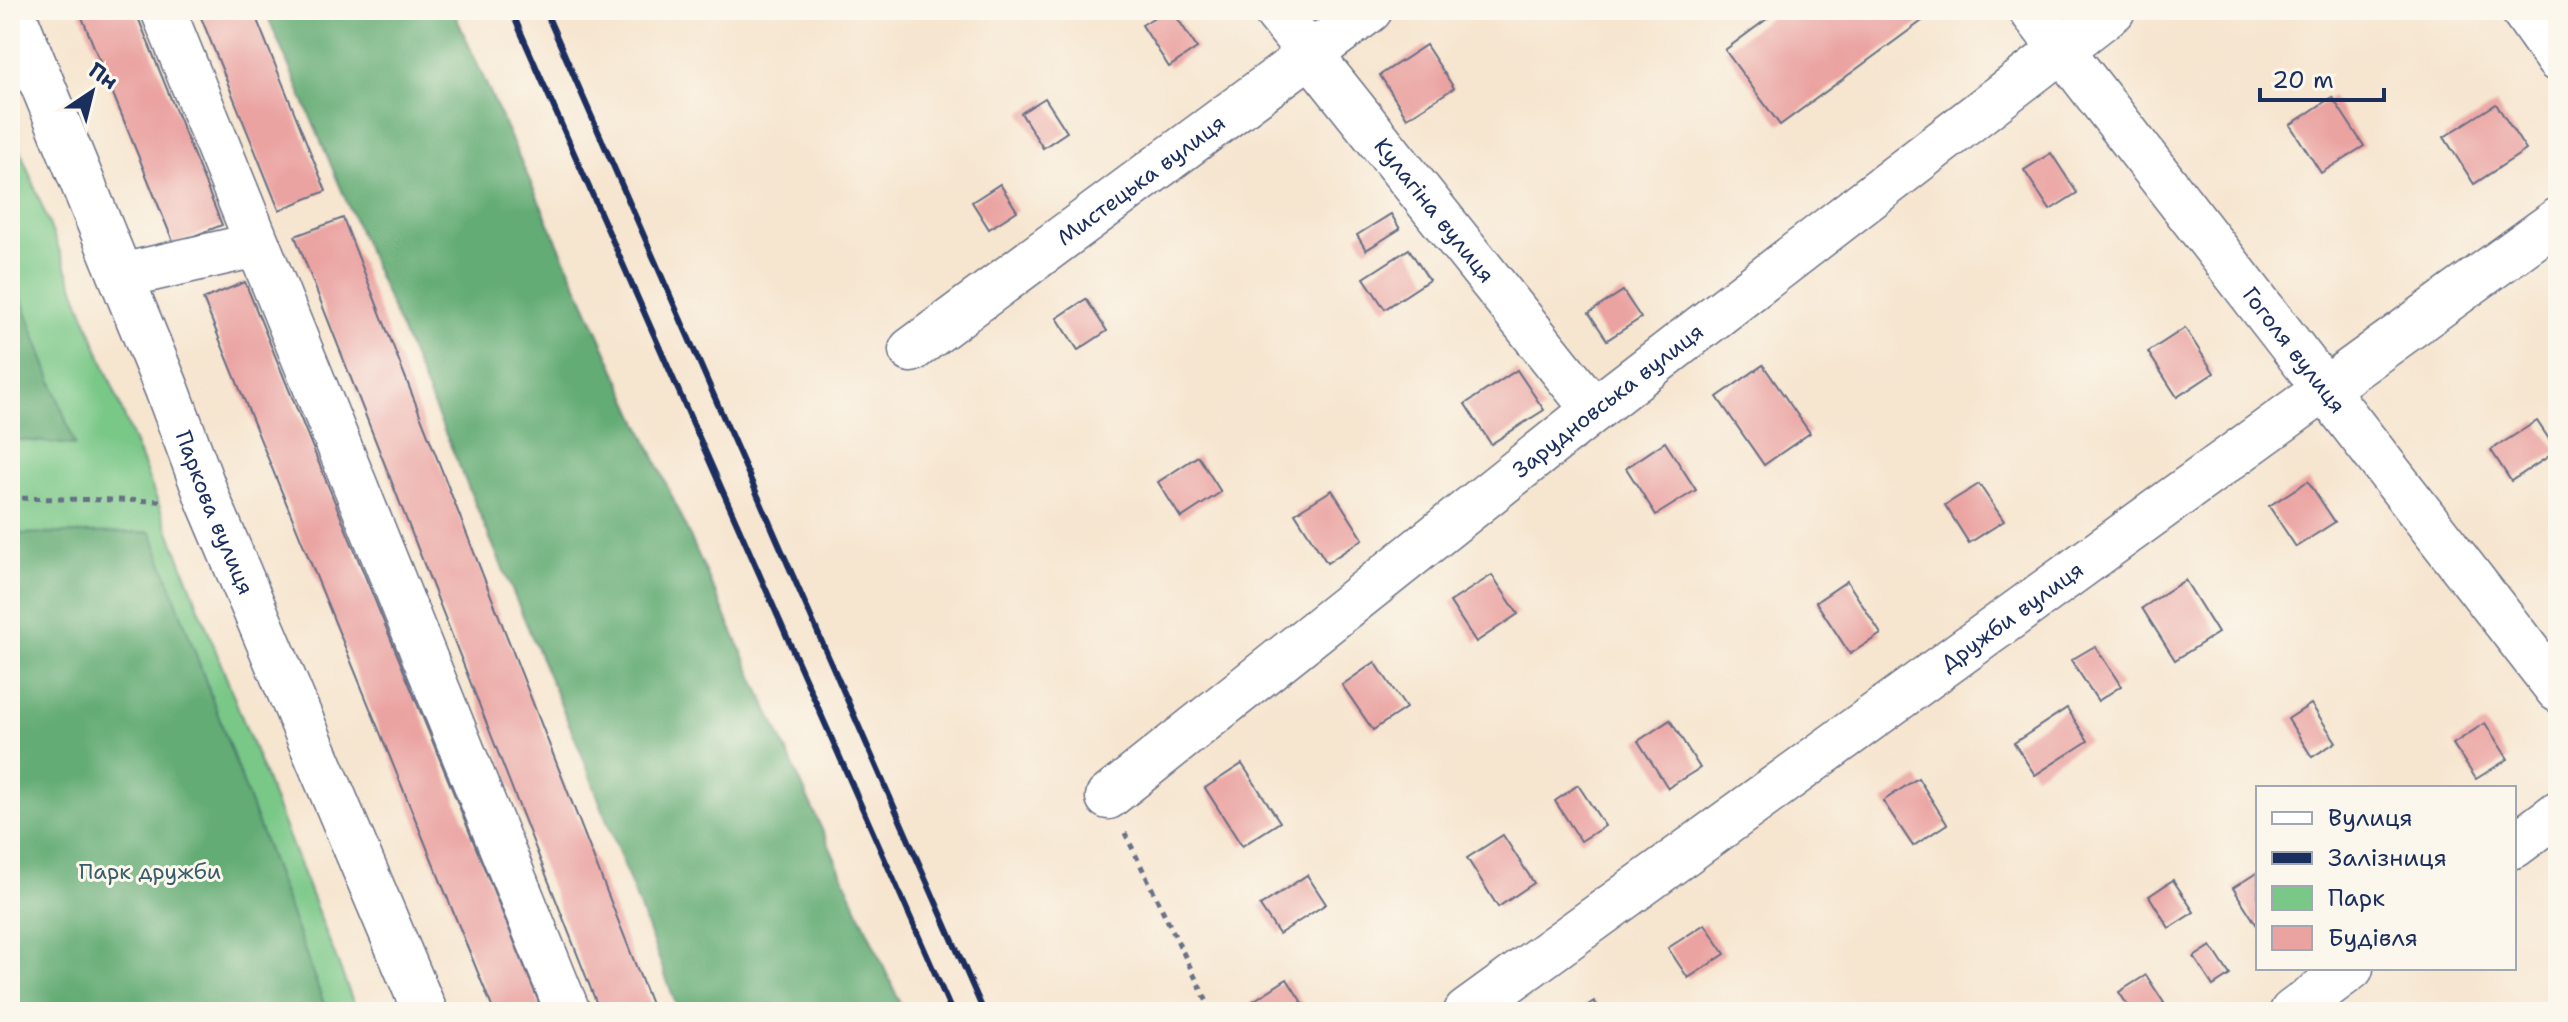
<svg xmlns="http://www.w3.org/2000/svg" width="2568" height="1022" font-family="'Shantell Sans',sans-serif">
  <rect width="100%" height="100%" fill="#fbf7ec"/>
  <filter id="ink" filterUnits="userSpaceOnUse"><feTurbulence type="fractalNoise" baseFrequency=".0125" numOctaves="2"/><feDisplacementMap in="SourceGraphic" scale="16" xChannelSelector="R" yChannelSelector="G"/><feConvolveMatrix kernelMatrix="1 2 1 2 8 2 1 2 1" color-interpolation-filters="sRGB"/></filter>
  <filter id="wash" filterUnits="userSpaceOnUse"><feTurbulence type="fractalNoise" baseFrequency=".006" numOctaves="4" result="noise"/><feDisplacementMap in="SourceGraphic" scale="32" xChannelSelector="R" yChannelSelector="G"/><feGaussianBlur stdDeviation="1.8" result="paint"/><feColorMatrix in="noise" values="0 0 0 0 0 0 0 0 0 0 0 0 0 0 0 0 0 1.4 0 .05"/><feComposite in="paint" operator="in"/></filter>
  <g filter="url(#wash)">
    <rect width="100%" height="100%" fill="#f6e5cf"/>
    <polygon fill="#7ac888" stroke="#4a7c73" stroke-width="2" points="10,124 357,1012 10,1012"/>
    <g fill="#63ac74" stroke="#3f6e69" stroke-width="2">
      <polygon points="265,10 453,10 904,1012 679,1012 581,752"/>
      <polygon points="10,267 75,445 10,439"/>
      <polygon points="151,532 327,1012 10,1012 10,534"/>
    </g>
    <g id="blocks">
      <g fill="#eaa3a1">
        <polygon points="79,10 135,10 222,225 174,244"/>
        <polygon points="198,10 253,10 326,191 279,210"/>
        <polygon points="1166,10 1172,10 1197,48 1169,67 1142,25"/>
        <polygon points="1779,10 1937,10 1780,125 1725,50"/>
        <polygon points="1426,45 1454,88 1407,118 1380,75"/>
        <polygon points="2332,97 2364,146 2321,173 2290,125"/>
        <polygon points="1045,98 1067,132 1043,148 1021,113"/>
        <polygon points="2496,104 2526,150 2474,184 2444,137"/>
        <polygon points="2051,153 2077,193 2050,210 2024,170"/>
        <polygon points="1000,184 1017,211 989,229 972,202"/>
        <polygon points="1391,214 1400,229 1366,250 1357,235"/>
        <polygon points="343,218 654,1012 600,1012 295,236"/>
        <polygon points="1409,249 1429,280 1385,309 1364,278"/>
        <polygon points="245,282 543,1012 494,1012 203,299"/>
        <polygon points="1623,291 1641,318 1607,340 1589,313"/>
        <polygon points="1086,299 1107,331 1078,350 1057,318"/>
        <polygon points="2185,328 2214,373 2177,397 2148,352"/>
        <polygon points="1763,365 1810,433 1764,465 1717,397"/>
        <polygon points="1517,370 1544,410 1491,444 1465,404"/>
        <polygon points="2537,421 2557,451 2511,481 2491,450"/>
        <polygon points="1665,442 1696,490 1656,515 1626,468"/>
        <polygon points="1198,456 1221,492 1181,518 1158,482"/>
        <polygon points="2308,481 2335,522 2296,547 2269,506"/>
        <polygon points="1979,484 2004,521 1969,543 1945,505"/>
        <polygon points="1332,490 1363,539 1327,563 1295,513"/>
        <polygon points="1492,575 1518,614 1476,642 1450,602"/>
        <polygon points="2185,580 2218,633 2175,660 2142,608"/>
        <polygon points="1847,581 1881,634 1850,654 1816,602"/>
        <polygon points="2095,646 2121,686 2098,701 2071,660"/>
        <polygon points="1375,662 1406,708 1373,730 1342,685"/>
        <polygon points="2311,704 2336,742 2312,757 2288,719"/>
        <polygon points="2067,708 2088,741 2035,775 2014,743"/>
        <polygon points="1670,720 1700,768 1668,788 1638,741"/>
        <polygon points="2485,723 2508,759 2476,779 2453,744"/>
        <polygon points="1242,764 1280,822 1242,846 1205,788"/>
        <polygon points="1918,778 1947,824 1913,846 1883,801"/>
        <polygon points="1578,785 1605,826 1581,841 1555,801"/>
        <polygon points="1503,835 1534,883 1498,907 1467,858"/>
        <polygon points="2258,872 2258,927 2233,888"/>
        <polygon points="1307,875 1326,904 1279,934 1260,906"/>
        <polygon points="2173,880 2194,912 2169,928 2149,896"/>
        <polygon points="1705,924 1725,954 1688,978 1668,948"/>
        <polygon points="2211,946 2230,975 2213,986 2194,957"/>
        <polygon points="2146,975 2164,1003 2149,1012 2132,1012 2119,992"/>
        <polygon points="1287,979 1308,1012 1256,1012 1250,1003"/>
        <polygon points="1594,1001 1602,1012 1577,1012"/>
      </g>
    </g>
  </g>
  <g filter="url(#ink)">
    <use href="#blocks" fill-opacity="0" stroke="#686f86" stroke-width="2"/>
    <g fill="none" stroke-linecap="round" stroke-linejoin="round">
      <g stroke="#686f86" stroke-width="47">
        <g id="minor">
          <path id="s1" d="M12 10 167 389 209 502 425 1012"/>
          <polyline points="163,10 568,1012"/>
          <path id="s2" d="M1275 10 1594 410"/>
          <path id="s3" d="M2031 10 2558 690"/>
          <polyline points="2523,10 2558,60"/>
          <polyline points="121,276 256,245"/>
          <path id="s4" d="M911 350 1370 10"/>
          <path id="s5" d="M1108 797 1594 410 2113 10"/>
          <polyline points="2514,846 2558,813"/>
          <path id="s6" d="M1466 1012 2558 220"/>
          <polyline points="2292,1012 2351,968"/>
        </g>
      </g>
      <g stroke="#686f86" stroke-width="5" stroke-dasharray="6 6" stroke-linecap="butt">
        <polyline points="10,498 165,501"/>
        <polyline points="1125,833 1212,1012"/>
      </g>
      <use href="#minor" stroke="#fff" stroke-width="44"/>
      <g stroke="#1b2f5e" stroke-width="6">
        <polyline points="511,10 952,1012"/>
        <polyline points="545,10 984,1012"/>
      </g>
    </g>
  </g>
  <g text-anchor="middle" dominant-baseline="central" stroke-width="6" stroke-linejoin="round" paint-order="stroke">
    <g font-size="22" fill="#1b2f5e" stroke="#fbf7ec">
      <text stroke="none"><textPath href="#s4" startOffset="286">Мистецька вулиця</textPath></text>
      <text stroke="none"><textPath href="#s2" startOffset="256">Кулагіна вулиця</textPath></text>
      <text stroke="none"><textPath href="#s3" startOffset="430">Гоголя вулиця</textPath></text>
      <text stroke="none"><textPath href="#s5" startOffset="638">Зарудновська вулиця</textPath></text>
      <text stroke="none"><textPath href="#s1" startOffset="542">Паркова вулиця</textPath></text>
      <text stroke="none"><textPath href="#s6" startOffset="674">Дружби вулиця</textPath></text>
    </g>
    <g font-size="22" fill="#385d6b" stroke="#fbf7ec">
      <text x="150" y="871">Парк дружби</text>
    </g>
  </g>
  <rect width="2568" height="1022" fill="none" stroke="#fbf7ec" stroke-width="40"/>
  <rect x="2256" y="786" width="260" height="184" fill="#fbf7ec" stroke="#a1a7b3" stroke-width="2"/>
  <rect x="2272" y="812" width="40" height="12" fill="#ffffff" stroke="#a1a7b3" stroke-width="2"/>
  <text x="2328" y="826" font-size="24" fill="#1b2f5e">Вулиця</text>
  <rect x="2272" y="852" width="40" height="12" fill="#1b2f5e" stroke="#a1a7b3" stroke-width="2"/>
  <text x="2328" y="866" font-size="24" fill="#1b2f5e">Залізниця</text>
  <rect x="2272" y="886" width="40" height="24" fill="#7ac888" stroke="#a1a7b3" stroke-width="2"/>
  <text x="2328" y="906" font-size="24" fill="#1b2f5e">Парк</text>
  <rect x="2272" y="926" width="40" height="24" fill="#eaa3a1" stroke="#a1a7b3" stroke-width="2"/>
  <text x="2328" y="946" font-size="24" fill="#1b2f5e">Будівля</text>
  <g transform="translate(92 92) rotate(35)" stroke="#fbf7ec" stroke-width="6" paint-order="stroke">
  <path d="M0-6L14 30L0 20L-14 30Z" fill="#1b2f5e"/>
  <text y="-12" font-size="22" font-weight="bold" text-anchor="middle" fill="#1b2f5e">Пн</text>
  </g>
  <path d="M2260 88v12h124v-12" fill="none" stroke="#1b2f5e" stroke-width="4"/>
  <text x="2272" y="88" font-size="24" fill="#1b2f5e" stroke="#fbf7ec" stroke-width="6" paint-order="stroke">20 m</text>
</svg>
